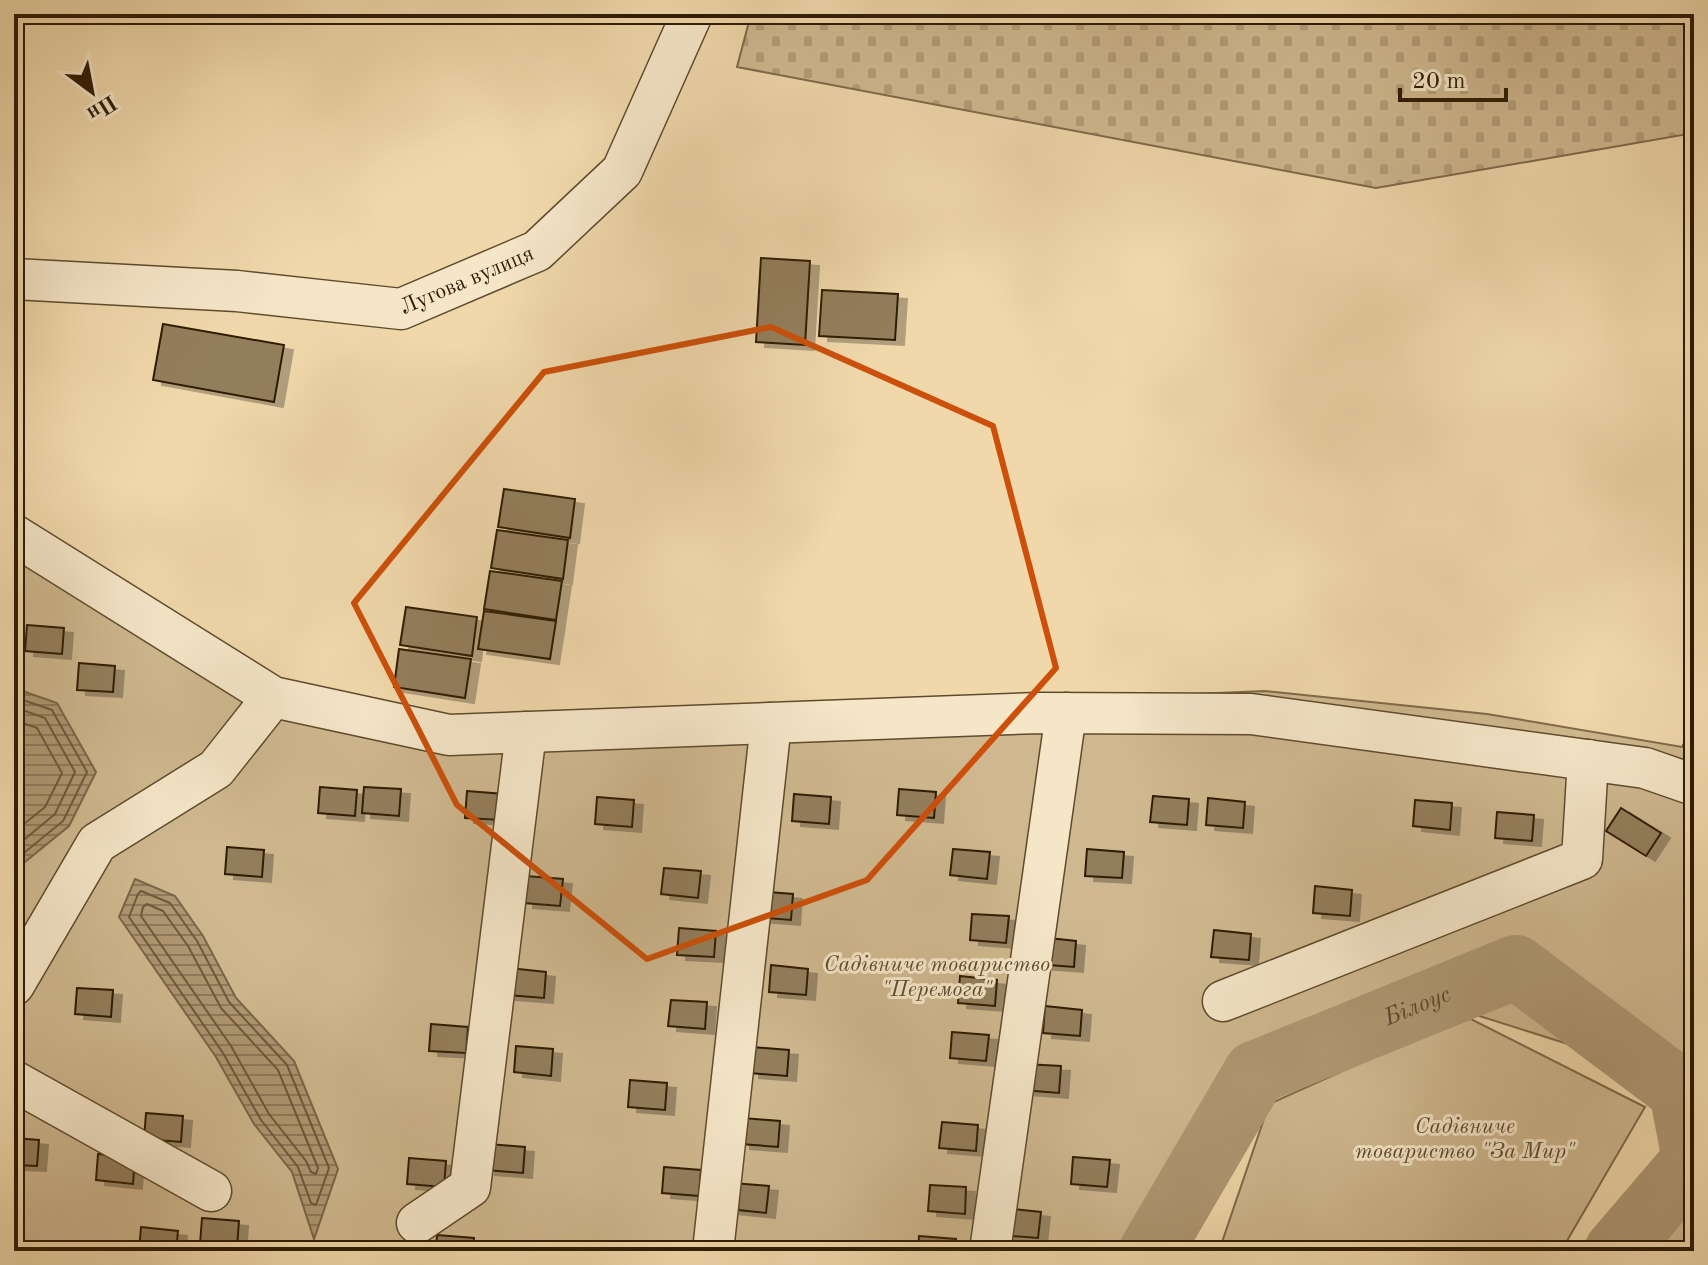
<svg xmlns="http://www.w3.org/2000/svg" width="1708" height="1265" font-family="'Old Standard TT',serif">
  <defs>
    <pattern id="cemetery-stones" width="16" height="16" patternUnits="userSpaceOnUse" patternTransform="scale(2)"><rect width="16" height="16" fill="#cfb88f"/><path d="M2 7V4a2 2 0 0 1 4 0v3zM10 15v-3a2 2 0 0 1 4 0v3z" fill="#b29e7a"/></pattern>
    <pattern id="water-rules" width="6" height="5" patternUnits="userSpaceOnUse" patternTransform="scale(2)"><rect width="6" height="5" fill="#ae9873"/><path d="M0 2.5h6" fill="none" stroke="#8e7b5c"/></pattern>
    <filter id="shadow"><feDropShadow dx="9" dy="5" stdDeviation="0" flood-color="#0004"/></filter>
  </defs>
  <rect width="100%" height="100%" fill="#f0d8ab"/>
  <filter id="stains"><feTurbulence type="fractalNoise" baseFrequency=".0025" numOctaves="4"/><feColorMatrix values="0 0 0 0 .2 0 0 0 0 .09 0 0 0 0 .02 0 0 0 .5 -.17"/></filter>
  <radialGradient id="worn" r=".72"><stop offset=".6" stop-color="#630" stop-opacity="0"/><stop offset="1" stop-color="#630" stop-opacity=".3"/></radialGradient>
  <polygon fill="url(#cemetery-stones)" stroke="#7e6a4a" stroke-width="2" points="751,14 1694,14 1694,133 1376,188 737,67"/>
  <g fill="#cfb88f" stroke="#7e6a4a" stroke-width="2">
    <polygon points="14,546 356,730 1264,691 1487,714 1682,747 1694,724 1694,1084 1410,994 1277,1049 1197,1120 1151,1251 14,1251"/>
    <polygon points="1465,1016 1645,1107 1561,1251 1219,1251 1269,1104"/>
    <polygon points="1694,1184 1694,1251 1651,1251"/>
  </g>
  <g fill="url(#water-rules)" stroke="#7b6647" stroke-width="2">
    <polygon points="14,688 57,703 96,772 69,826 14,871"/>
    <polygon points="135,879 175,896 203,936 236,998 294,1061 338,1169 314,1239 292,1172 254,1124 216,1057 119,917"/>
  </g>
  <g fill="none" stroke-linecap="round" stroke-linejoin="round">
    <g stroke="#6e5a3c" stroke-width="2">
      <polyline points="14,697 52,710 87,772 63,821 14,861"/>
      <polyline points="14,707 45,718 75,772 55,814 14,848"/>
      <polyline points="14,720 37,728 62,773 45,807 14,832"/>
      <polygon points="141,891 170,903 197,941 229,1002 287,1065 329,1168 316,1205 311,1203 298,1167 261,1120 223,1053 129,917 138,894"/>
      <polygon points="147,904 163,911 188,946 221,1008 278,1070 318,1168 316,1174 311,1172 306,1161 269,1114 231,1046 141,916 143,907"/>
    </g>
    <g stroke="#ae9873" stroke-width="64">
      <path id="s1" d="M1151 1251 1255 1073 1516 967 1681 1091 1694 1159"/>
      <polyline points="1616,1251 1694,1160"/>
    </g>
  </g>
  <g fill="#937e5b" stroke="#2e1c05" stroke-width="2" filter="url(#shadow)">
    <polygon points="761,258 810,261 805,345 756,342"/>
    <polygon points="822,290 898,294 895,340 819,336"/>
    <polygon points="163,324 284,345 274,402 153,380"/>
    <polygon points="504,489 575,499 570,538 498,527"/>
    <polygon points="497,530 568,540 563,579 491,568"/>
    <polygon points="490,571 562,581 556,620 484,609"/>
    <polygon points="406,607 477,617 472,656 400,645"/>
    <polygon points="484,611 556,621 550,659 478,649"/>
    <polygon points="27,625 64,628 62,654 25,651"/>
    <polygon points="399,649 471,659 465,698 394,687"/>
    <polygon points="79,663 115,666 113,692 77,690"/>
    <polygon points="320,787 357,790 355,816 318,813"/>
    <polygon points="364,787 401,789 399,816 362,813"/>
    <polygon points="899,789 936,792 934,818 897,815"/>
    <polygon points="467,791 504,794 502,820 465,818"/>
    <polygon points="794,794 831,797 829,824 792,821"/>
    <polygon points="1153,796 1189,799 1187,825 1150,822"/>
    <polygon points="597,797 634,800 632,827 595,824"/>
    <polygon points="1208,798 1245,802 1243,828 1206,825"/>
    <polygon points="1415,800 1452,803 1450,830 1413,826"/>
    <polygon points="1621,808 1661,833 1646,856 1606,831"/>
    <polygon points="1497,812 1534,815 1532,841 1495,838"/>
    <polygon points="227,847 264,850 262,877 225,874"/>
    <polygon points="953,849 990,852 987,879 950,875"/>
    <polygon points="1087,849 1124,852 1122,878 1085,876"/>
    <polygon points="664,868 701,871 698,898 661,894"/>
    <polygon points="526,876 563,879 560,906 524,903"/>
    <polygon points="1315,886 1352,890 1350,916 1313,913"/>
    <polygon points="756,891 793,894 791,920 754,917"/>
    <polygon points="972,914 1009,916 1006,943 970,940"/>
    <polygon points="679,928 716,931 714,957 677,955"/>
    <polygon points="1214,930 1251,934 1249,960 1211,957"/>
    <polygon points="1039,937 1076,941 1074,967 1037,964"/>
    <polygon points="771,965 808,969 806,995 769,992"/>
    <polygon points="509,968 546,972 544,998 507,995"/>
    <polygon points="960,976 997,980 995,1006 958,1003"/>
    <polygon points="77,988 113,990 111,1017 75,1014"/>
    <polygon points="671,1000 707,1002 705,1029 668,1026"/>
    <polygon points="1045,1006 1082,1010 1080,1036 1043,1033"/>
    <polygon points="431,1024 468,1027 466,1053 429,1051"/>
    <polygon points="952,1032 989,1035 986,1061 950,1058"/>
    <polygon points="516,1046 553,1049 551,1076 514,1072"/>
    <polygon points="752,1047 789,1050 787,1076 750,1073"/>
    <polygon points="1024,1064 1061,1066 1059,1093 1022,1090"/>
    <polygon points="630,1080 667,1083 665,1110 628,1107"/>
    <polygon points="146,1113 183,1116 181,1142 144,1139"/>
    <polygon points="743,1118 780,1121 778,1147 741,1144"/>
    <polygon points="942,1122 978,1125 976,1151 939,1148"/>
    <polygon points="14,1138 39,1140 37,1166 14,1165"/>
    <polygon points="488,1144 525,1147 523,1173 486,1170"/>
    <polygon points="98,1154 135,1157 133,1184 96,1180"/>
    <polygon points="1073,1157 1110,1160 1107,1187 1071,1184"/>
    <polygon points="409,1158 446,1161 444,1187 407,1184"/>
    <polygon points="664,1167 701,1170 699,1196 662,1193"/>
    <polygon points="732,1183 769,1186 766,1213 729,1209"/>
    <polygon points="930,1185 966,1187 965,1214 928,1211"/>
    <polygon points="1004,1208 1041,1212 1038,1238 1001,1235"/>
    <polygon points="202,1218 239,1221 237,1247 200,1244"/>
    <polygon points="141,1227 178,1231 176,1251 139,1251"/>
    <polygon points="437,1235 474,1238 473,1251 436,1251"/>
    <polygon points="919,1236 956,1239 955,1251 918,1251"/>
    <polygon points="722,1240 758,1243 758,1251 721,1251"/>
  </g>
  <g fill="none" stroke-linecap="round" stroke-linejoin="round">
    <g stroke="#5e4b2e" stroke-width="43">
      <g id="minor">
        <path id="s2" d="M14 279 237 291 401 309 537 251 622 171 692 14"/>
        <polyline points="14,535 273,697 449,735 1039,713 1251,714 1645,768 1694,785"/>
        <polyline points="14,985 97,843 216,769 273,697"/>
        <polyline points="1223,1001 1582,859 1588,760"/>
        <polyline points="14,1081 211,1191"/>
        <polyline points="417,1223 470,1187 526,732"/>
        <polyline points="713,1251 771,723"/>
        <polyline points="990,1251 1066,713"/>
      </g>
    </g>
    <use href="#minor" stroke="#f5e6c8" stroke-width="40"/>
  </g>
  <path fill="none" stroke="#cc500b" stroke-width="6" stroke-linejoin="round" d="M771 327 993 426 1056 668 867 880 647 959 457 805 354 603 544 372Z"/>
  <g text-anchor="middle" dominant-baseline="central" stroke-width="6" stroke-linejoin="round" paint-order="stroke">
    <g font-size="22" fill="#2e1c05" stroke="#f5e6c8">
      <text stroke="none"><textPath href="#s2" startOffset="460">Лугова вулиця</textPath></text>
    </g>
    <g font-size="22" font-style="italic" fill="#5e4b2e" stroke="#f5e6c8">
      <text x="937" y="965">Садівниче товариство<tspan x="937" dy="25">"Перемога"</tspan></text>
      <text x="1465" y="1127">Садівниче<tspan x="1465" dy="25">товариство "За Мир"</tspan></text>
    </g>
    <g font-size="24" font-style="italic" fill="#5b472c" stroke="#f5e6c8">
      <text stroke="none"><textPath href="#s1" startOffset="382">Білоус</textPath></text>
    </g>
  </g>
  <rect width="1708" height="1265" fill="none" stroke="#f0d8ab" stroke-width="48"/>
  <rect x="16" y="16" width="1676" height="1233" fill="none" stroke="#2e1c05" stroke-width="4"/>
  <rect x="24" y="24" width="1660" height="1217" fill="none" stroke="#2e1c05" stroke-width="2"/>
  <g transform="translate(92 92) rotate(148)" stroke="#f5e6c8" stroke-width="6" paint-order="stroke">
  <path d="M0-6L14 30L0 20L-14 30Z" fill="#2e1c05"/>
  <text y="-12" font-size="22" font-weight="bold" text-anchor="middle" fill="#2e1c05">Пн</text>
  </g>
  <path d="M1400 88v12h106v-12" fill="none" stroke="#2e1c05" stroke-width="4"/>
  <text x="1412" y="88" font-size="24" fill="#2e1c05" stroke="#f5e6c8" stroke-width="6" paint-order="stroke">20 m</text>
  <rect width="100%" height="100%" filter="url(#stains)"/>
  <rect width="100%" height="100%" fill="url(#worn)"/>
</svg>
